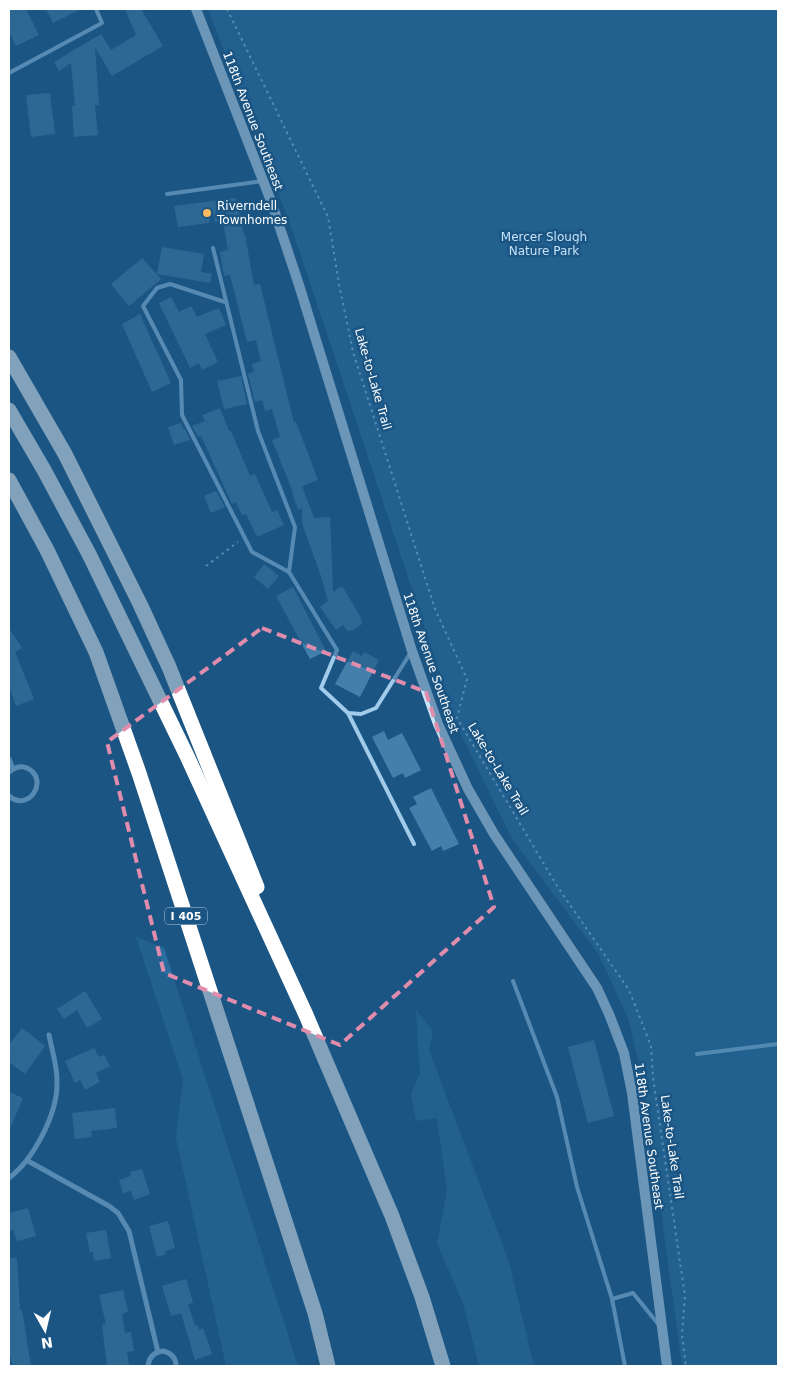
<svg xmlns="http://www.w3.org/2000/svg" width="787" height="1375" font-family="'DejaVu Sans',sans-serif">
  <rect width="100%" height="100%" fill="#1b5583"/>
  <g fill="#2a6ea0">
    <polygon points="208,9 778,9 778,1366 682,1366 644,1085 628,1018 599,955 512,839 459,730 292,229"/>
    <polygon points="136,937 164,948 298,1366 226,1366 176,1138 183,1079"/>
    <polygon points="416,1010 433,1031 429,1050 509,1262 534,1366 479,1366 463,1303 437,1243 447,1191 437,1118 416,1121 411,1093 420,1074"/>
  </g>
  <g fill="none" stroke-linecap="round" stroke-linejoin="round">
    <polyline stroke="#93c8ed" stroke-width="4" points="697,1054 778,1044"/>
  </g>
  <g fill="#447fac">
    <polygon points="9,9 26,9 39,35 16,46 9,31"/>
    <polygon points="46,9 81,9 53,23"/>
    <polygon points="125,9 141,9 163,46 112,76 95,47 99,105 95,105 98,135 74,137 72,106 75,106 71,63 59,71 54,62 101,34 111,50 136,35"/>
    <polygon points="50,93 55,134 31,137 26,95"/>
    <polygon points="236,198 244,235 245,235 254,285 260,284 294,423 296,422 318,480 302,486 314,518 330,517 333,592 342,586 360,616 362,624 353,630 347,631 343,625 336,630 320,607 328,601 322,579 302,523 302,508 298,510 292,493 293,492 272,440 280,437 272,409 265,411 262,400 255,402 248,374 254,372 252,364 261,361 256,340 247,342 230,275 224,276 220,252 228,250 223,221 215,222 212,208 209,223 178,227 174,206"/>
    <polygon points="162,247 204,254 201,272 212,274 210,283 157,274"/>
    <polygon points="142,258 161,279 129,306 111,284"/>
    <polygon points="171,297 179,312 191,306 197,317 219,308 226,325 205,334 218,362 202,370 199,363 190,368 159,303"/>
    <polygon points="140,314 171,383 152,392 122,324"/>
    <polygon points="241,376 247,404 224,409 217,381"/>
    <polygon points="220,408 229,431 231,431 250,476 255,474 272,512 277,510 284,525 257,537 246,514 242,515 236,502 232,504 201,436 198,437 192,426 205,421 202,415"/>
    <polygon points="181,423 183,429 185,429 190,440 174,445 168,427"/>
    <polygon points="216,491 225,507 211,513 204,496"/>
    <polygon points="264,564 279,576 268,589 254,577"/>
    <polygon points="293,587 326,651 310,659 276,596"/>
    <polygon points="9,628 22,648 15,652 34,699 16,706 9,686"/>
    <polygon points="353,651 362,656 364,652 379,660 360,697 335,684"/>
    <polygon points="384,731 388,740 402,733 421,770 405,778 403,773 393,778 372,737"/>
    <polygon points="431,788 459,844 443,851 441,846 432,851 409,808 417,804 413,797"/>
    <polygon points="85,991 102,1019 87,1028 77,1010 64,1019 57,1009"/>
    <polygon points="22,1028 45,1046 25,1074 9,1062 9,1045"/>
    <polygon points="594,1040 614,1116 588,1123 568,1047"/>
    <polygon points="94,1048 99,1057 104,1055 110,1066 96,1073 100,1082 85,1090 80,1080 75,1083 65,1061"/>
    <polygon points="9,1092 23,1098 9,1131"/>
    <polygon points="115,1108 117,1128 91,1131 92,1137 75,1139 72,1113"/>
    <polygon points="142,1169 150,1194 134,1200 131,1191 123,1193 119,1180 131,1176 130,1172"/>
    <polygon points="28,1208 36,1236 17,1241 13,1230 9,1231 9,1213"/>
    <polygon points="168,1221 175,1248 165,1251 166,1254 157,1257 149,1226"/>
    <polygon points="106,1230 111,1258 94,1261 93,1252 90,1252 86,1233"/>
    <polygon points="9,1258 17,1258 20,1310 22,1310 31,1366 13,1366 9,1352"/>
    <polygon points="186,1279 193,1303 188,1304 195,1326 198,1325 199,1330 203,1328 212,1354 195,1360 181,1313 171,1316 162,1286"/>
    <polygon points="123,1290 128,1312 122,1314 125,1333 131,1332 134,1351 127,1352 129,1366 107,1366 102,1325 106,1324 99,1295"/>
  </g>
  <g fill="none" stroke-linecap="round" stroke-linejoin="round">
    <g stroke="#a0cbeb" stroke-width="2" stroke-dasharray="2.5 4" stroke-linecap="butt">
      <polyline points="227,9 328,217 339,284 353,352 435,609 467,679 457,718 557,886 629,990 651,1046 653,1078 685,1296 682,1335 686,1366"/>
      <polyline points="206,566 238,542"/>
      <polyline points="447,721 457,718"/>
    </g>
    <g stroke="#a0cbeb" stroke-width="4">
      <polyline points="9,73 102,23 96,9"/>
      <polyline points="167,194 263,181"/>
      <polyline points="213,248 258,431 295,527 289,572"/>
      <polyline points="225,302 170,284 157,288 143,306 181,380 182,415 252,552 289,572 337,650 321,688 348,713 414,844"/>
      <polyline points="348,713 361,714 376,708 411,652"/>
      <polyline points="513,981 557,1097 577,1187 612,1299 625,1366"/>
      <polyline points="612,1299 633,1293 659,1325"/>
    </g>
    <g stroke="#a0cbeb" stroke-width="5">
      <polyline points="9,759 13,769"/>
      <path d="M9 772C14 768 21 765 27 768 50 779 29 813 9 796"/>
      <polyline points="28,1161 109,1206 118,1213 129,1231 158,1352"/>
      <path d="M9 1178C33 1160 57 1115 57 1084 58 1068 52 1051 49 1035"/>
      <path d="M148 1366C149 1357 154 1352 163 1351 171 1353 176 1358 176 1366"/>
    </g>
    <polyline stroke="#cce4f8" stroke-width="10" points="196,9 271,201 299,285 412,651 438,724 468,789 494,834 597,988 609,1014 624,1053 632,1093 667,1366"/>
    <g stroke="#fff" stroke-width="15">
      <polyline points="9,357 65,454 140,604 169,667 257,887"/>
      <polyline points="9,410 44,470 89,554 187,756 306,1015 392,1216 422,1297 443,1366"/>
      <polyline points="9,480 47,550 96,652 139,773 315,1313 328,1366"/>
    </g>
  </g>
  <path d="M0 0H787V1375H0ZM262 628 426 692 494 907 340 1045 164 973 107 742Z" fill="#1b5583" fill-opacity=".55" fill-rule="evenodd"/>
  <path fill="none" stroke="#e08cad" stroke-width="4" stroke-dasharray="10 6" stroke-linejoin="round" d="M262 628 426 692 494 907 340 1045 164 973 107 742Z"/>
  <circle fill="#fcba5c" stroke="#1b5583" stroke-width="2" cx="207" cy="213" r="5"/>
  <g text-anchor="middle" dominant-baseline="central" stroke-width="5" stroke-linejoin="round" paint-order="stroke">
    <rect fill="#1b5583" stroke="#bbccda" stroke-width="1" x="165" y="907.5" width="42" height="17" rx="4"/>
    <g font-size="11" font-weight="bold" fill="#fff">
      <text x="186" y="916">I 405</text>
    </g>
    <g font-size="12" fill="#fff" stroke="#1b5583">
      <text transform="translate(253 121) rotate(69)">118th Avenue Southeast</text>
      <text transform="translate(373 379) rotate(74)">Lake-to-Lake Trail</text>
      <text transform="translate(431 663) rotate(71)">118th Avenue Southeast</text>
      <text transform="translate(498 769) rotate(59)">Lake-to-Lake Trail</text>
      <text transform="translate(649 1136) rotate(82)">118th Avenue Southeast</text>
      <text transform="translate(672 1147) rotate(82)">Lake-to-Lake Trail</text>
    </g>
    <g font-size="12" fill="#fff" stroke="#1b5583" text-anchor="start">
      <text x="217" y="206">Riverndell<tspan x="217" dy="14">Townhomes</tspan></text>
    </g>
    <g font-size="12" fill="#c5e2f8" stroke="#1b5583">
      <text x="544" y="237">Mercer Slough<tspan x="544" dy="14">Nature Park</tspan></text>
    </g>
  </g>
  <rect width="787" height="1375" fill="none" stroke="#ffffff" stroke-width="20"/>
  <g transform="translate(45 1330) rotate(172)" stroke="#1b5583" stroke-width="4" paint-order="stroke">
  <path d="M0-4L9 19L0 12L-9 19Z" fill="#ffffff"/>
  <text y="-8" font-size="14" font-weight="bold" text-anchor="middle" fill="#ffffff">N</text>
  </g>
</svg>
